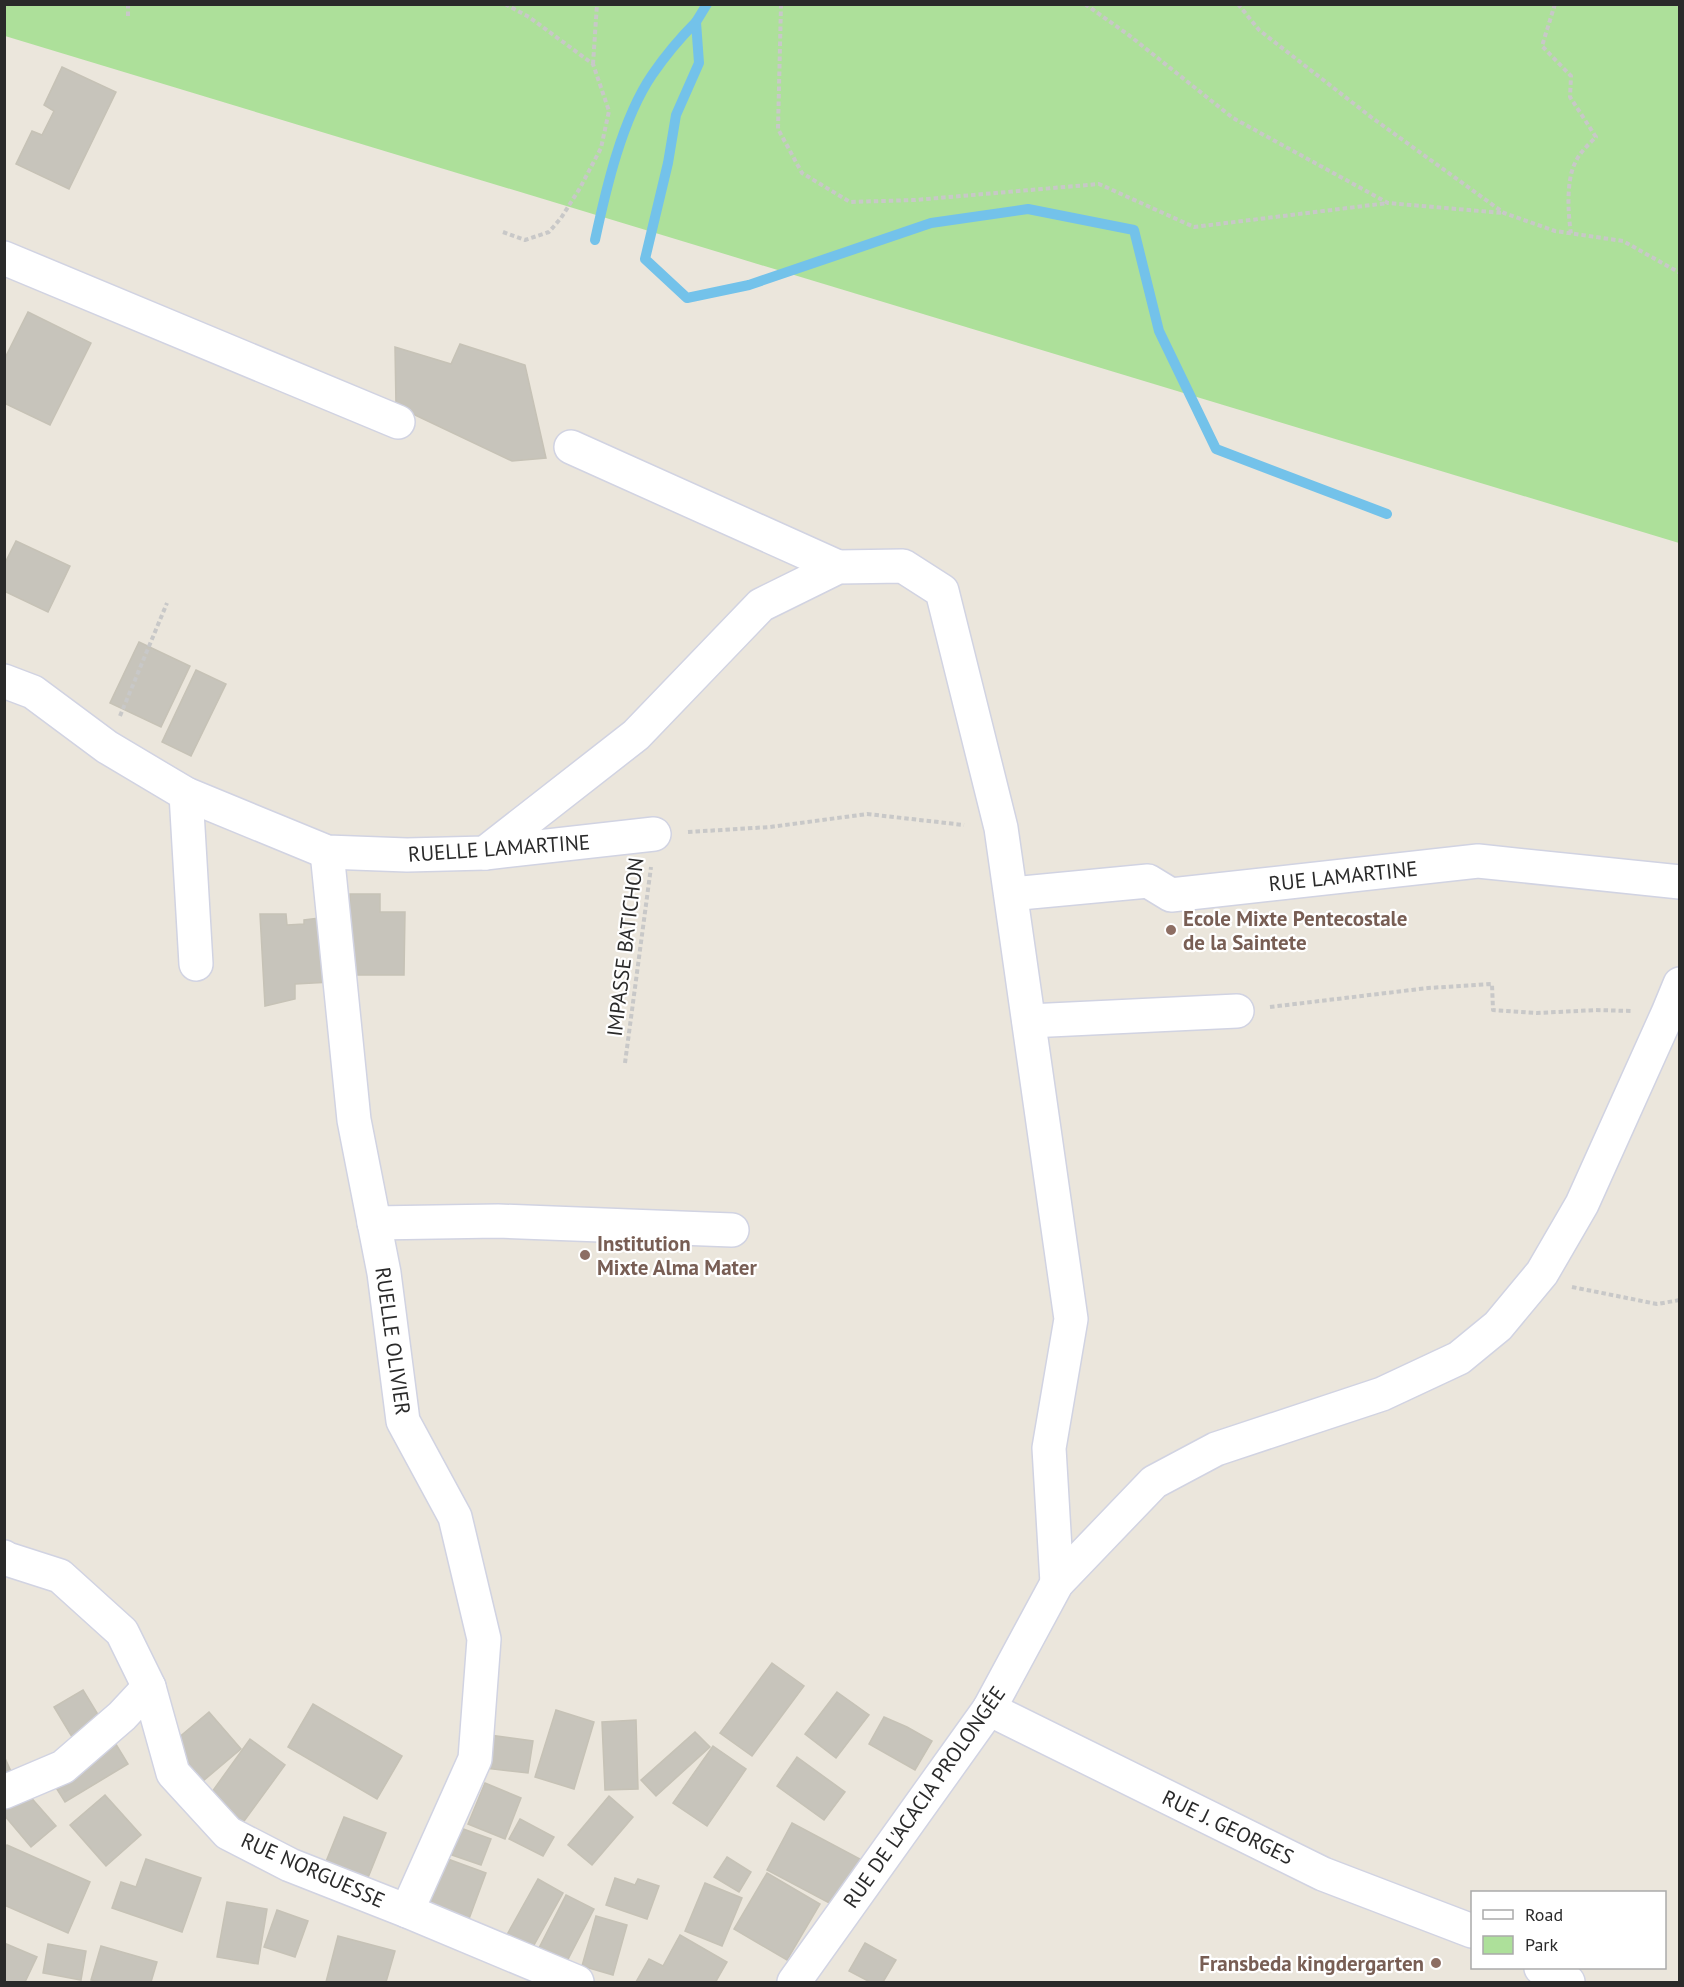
<svg xmlns="http://www.w3.org/2000/svg" width="1684" height="1987" font-family="'PT Sans',sans-serif">
  <rect width="100%" height="100%" fill="#ebe6dc"/>
  <polygon fill="#ade09a" points="4,5 1679,5 1679,543 5,36"/>
  <g fill="none" stroke-linecap="round" stroke-linejoin="round">
    <g stroke="#73c2ea" stroke-width="10">
      <polyline points="707,4 696,22 699,63 676,115 668,163 645,259 687,298 749,285 931,223 1028,209 1134,230 1159,331 1216,449 1387,514"/>
      <path d="M595 240C606 189 622 119 652 75 665 56 680 38 696 22"/>
    </g>
  </g>
  <g fill="#c7c4bb" stroke="#c6c2b6" stroke-width="1.5">
    <polygon points="62,67 116,92 69,189 16,164 32,131 42,135 54,111 44,105"/>
    <polygon points="28,312 91,343 50,425 4,403 4,360"/>
    <polygon points="460,344 525,365 546,458 512,461 396,406 395,347 451,364"/>
    <polygon points="16,541 70,566 48,612 4,591 4,565"/>
    <polygon points="139,642 190,666 161,727 110,703"/>
    <polygon points="196,670 226,684 191,756 162,742"/>
    <polygon points="350,894 380,894 380,912 405,912 404,975 349,975"/>
    <polygon points="260,914 286,914 287,925 304,924 304,920 319,918 331,982 295,984 295,999 265,1006"/>
    <polygon points="772,1663 804,1686 752,1756 720,1733"/>
    <polygon points="83,1690 128,1764 65,1802 45,1770 80,1750 54,1707"/>
    <polygon points="837,1692 869,1715 836,1758 805,1734"/>
    <polygon points="313,1704 402,1756 377,1799 288,1747"/>
    <polygon points="556,1710 594,1722 574,1789 535,1777"/>
    <polygon points="209,1712 241,1749 203,1781 171,1744"/>
    <polygon points="884,1717 907,1727 932,1741 915,1770 869,1744"/>
    <polygon points="636,1720 638,1789 605,1790 602,1722"/>
    <polygon points="695,1732 710,1747 656,1796 641,1780"/>
    <polygon points="482,1734 533,1741 528,1773 477,1767"/>
    <polygon points="250,1739 285,1765 239,1828 204,1803"/>
    <polygon points="713,1746 746,1769 707,1826 673,1803"/>
    <polygon points="4,1756 15,1780 4,1785"/>
    <polygon points="797,1757 845,1792 824,1820 777,1786"/>
    <polygon points="485,1783 521,1798 505,1839 468,1824"/>
    <polygon points="20,1785 56,1826 31,1847 4,1815 4,1796"/>
    <polygon points="105,1795 141,1835 106,1866 70,1825"/>
    <polygon points="609,1796 633,1817 592,1865 568,1845"/>
    <polygon points="344,1817 386,1833 365,1885 323,1869"/>
    <polygon points="520,1819 554,1837 543,1856 509,1839"/>
    <polygon points="792,1823 860,1859 835,1906 767,1870"/>
    <polygon points="455,1826 491,1839 481,1865 446,1853"/>
    <polygon points="7,1845 90,1882 68,1933 4,1905 4,1851"/>
    <polygon points="437,1855 486,1873 466,1927 418,1909"/>
    <polygon points="727,1857 751,1872 739,1892 714,1877"/>
    <polygon points="146,1859 201,1878 182,1932 112,1908 121,1882 136,1887"/>
    <polygon points="767,1873 820,1904 787,1960 734,1929"/>
    <polygon points="615,1878 635,1885 638,1879 659,1886 647,1919 606,1905"/>
    <polygon points="538,1879 563,1893 529,1954 504,1940"/>
    <polygon points="705,1883 742,1898 722,1946 685,1931"/>
    <polygon points="566,1895 594,1909 566,1963 538,1950"/>
    <polygon points="227,1902 267,1909 258,1964 217,1957"/>
    <polygon points="277,1910 308,1921 295,1957 264,1947"/>
    <polygon points="596,1916 627,1925 613,1975 582,1966"/>
    <polygon points="680,1935 727,1962 716,1981 718,1982 636,1982 649,1959 663,1966"/>
    <polygon points="338,1936 395,1951 386,1982 326,1982"/>
    <polygon points="4,1943 37,1957 25,1982 4,1982"/>
    <polygon points="865,1943 896,1960 883,1982 870,1982 849,1971"/>
    <polygon points="48,1944 86,1951 81,1980 43,1973"/>
    <polygon points="101,1946 157,1962 151,1982 100,1982 91,1980"/>
  </g>
  <g fill="none" stroke-linecap="round" stroke-linejoin="round">
    <g stroke="#d1d3e2" stroke-width="36">
      <g id="minor">
        <polyline points="4,258 398,422"/>
        <polyline points="571,447 838,567"/>
        <polyline points="4,681 33,692 107,747 186,794 327,852 407,855 485,853 654,834"/>
        <polyline points="186,794 196,964"/>
        <polyline points="327,852 354,1120 384,1273 403,1421 455,1517 484,1639 475,1759 407,1911"/>
        <polyline points="485,853 636,735 761,605 838,567 903,566 942,591 1001,828 1071,1319 1049,1448 1057,1583"/>
        <polyline points="1011,894 1148,881 1171,895 1478,861 1680,882"/>
        <polyline points="1029,1021 1237,1011"/>
        <polyline points="374,1223 498,1221 732,1230"/>
        <polyline points="4,1557 7,1559 60,1576 122,1632 149,1687 173,1773 228,1833 290,1865 407,1911 577,1982"/>
        <polyline points="989,1709 1323,1874 1472,1931"/>
        <polyline points="4,1792 63,1767 122,1716 149,1687"/>
        <polyline points="1541,1968 1568,1982"/>
        <polyline points="794,1982 989,1709 1057,1583 1154,1482 1216,1449 1382,1394 1459,1358 1498,1326 1542,1273 1582,1204 1668,1013 1680,984"/>
      </g>
    </g>
    <g stroke="#c8c8c8" stroke-width="4" stroke-dasharray="4.5 3" stroke-linecap="butt">
      <polyline points="128,4 128,19"/>
      <polyline points="781,4 778,129 802,173 850,202 915,200 1099,184 1194,227 1388,203"/>
      <polyline points="1085,4 1130,36 1233,118 1388,203 1503,213"/>
      <polyline points="1238,4 1259,30 1371,117 1504,213 1555,231 1623,241 1680,273"/>
      <path d="M1555 4 1542 46 1571 76 1570 97 1596 137C1588 145 1580 152 1575 163 1566 182 1568 213 1571 234"/>
      <polyline points="593,64 597,4"/>
      <polyline points="503,232 525,240 549,232 561,218 580,188 601,148 609,111 593,64 529,17 505,4"/>
      <polyline points="120,716 167,603"/>
      <polyline points="688,832 770,827 867,814 964,825"/>
      <polyline points="1270,1007 1428,988 1492,984 1493,1010 1537,1013 1596,1010 1632,1011"/>
      <polyline points="625,1063 651,867"/>
      <polyline points="1572,1287 1657,1304 1680,1300"/>
    </g>
    <use href="#minor" stroke="#fff" stroke-width="33"/>
  </g>
  <g fill="#8d6e63" stroke="#fff" stroke-width="2">
    <circle cx="1171" cy="930" r="6"/>
    <circle cx="585" cy="1255" r="6"/>
    <circle cx="1436" cy="1963" r="6"/>
  </g>
  <g text-anchor="middle" dominant-baseline="central" stroke-width="4.5" stroke-linejoin="round" paint-order="stroke">
    <g font-size="21" fill="#2a2a2a" stroke="#fff">
      <text transform="translate(499 848) rotate(-4)">RUELLE LAMARTINE</text>
      <text transform="translate(1343 876) rotate(-6)">RUE LAMARTINE</text>
      <text transform="translate(625 947) rotate(-83)">IMPASSE BATICHON</text>
      <text transform="translate(393 1341) rotate(82)">RUELLE OLIVIER</text>
      <text transform="translate(924 1797) rotate(-55)">RUE DE L'ACACIA PROLONGÉE</text>
      <text transform="translate(1228 1827) rotate(26)">RUE J. GEORGES</text>
      <text transform="translate(313 1870) rotate(24)">RUE NORGUESSE</text>
    </g>
    <g font-size="21" font-weight="bold" fill="#785e54" stroke="#fff" text-anchor="start">
      <text x="1183" y="918">Ecole Mixte Pentecostale<tspan x="1183" dy="24">de la Saintete</tspan></text>
      <text x="597" y="1243">Institution<tspan x="597" dy="24">Mixte Alma Mater</tspan></text>
      <text x="1424" y="1963" text-anchor="end">Fransbeda kingdergarten</text>
    </g>
  </g>
  <rect width="1684" height="1987" fill="none" stroke="#2a2a2a" stroke-width="12"/>
  <rect x="1471" y="1891" width="195" height="78" fill="#ffffff" stroke="#aaaaaa" stroke-width="1.5"/>
  <rect x="1483" y="1910" width="30" height="9" fill="#ffffff" stroke="#aaaaaa" stroke-width="1.5"/>
  <text x="1525" y="1921" font-size="18" fill="#2a2a2a">Road</text>
  <rect x="1483" y="1936" width="30" height="18" fill="#ade09a" stroke="#aaaaaa" stroke-width="1.5"/>
  <text x="1525" y="1951" font-size="18" fill="#2a2a2a">Park</text>
</svg>
